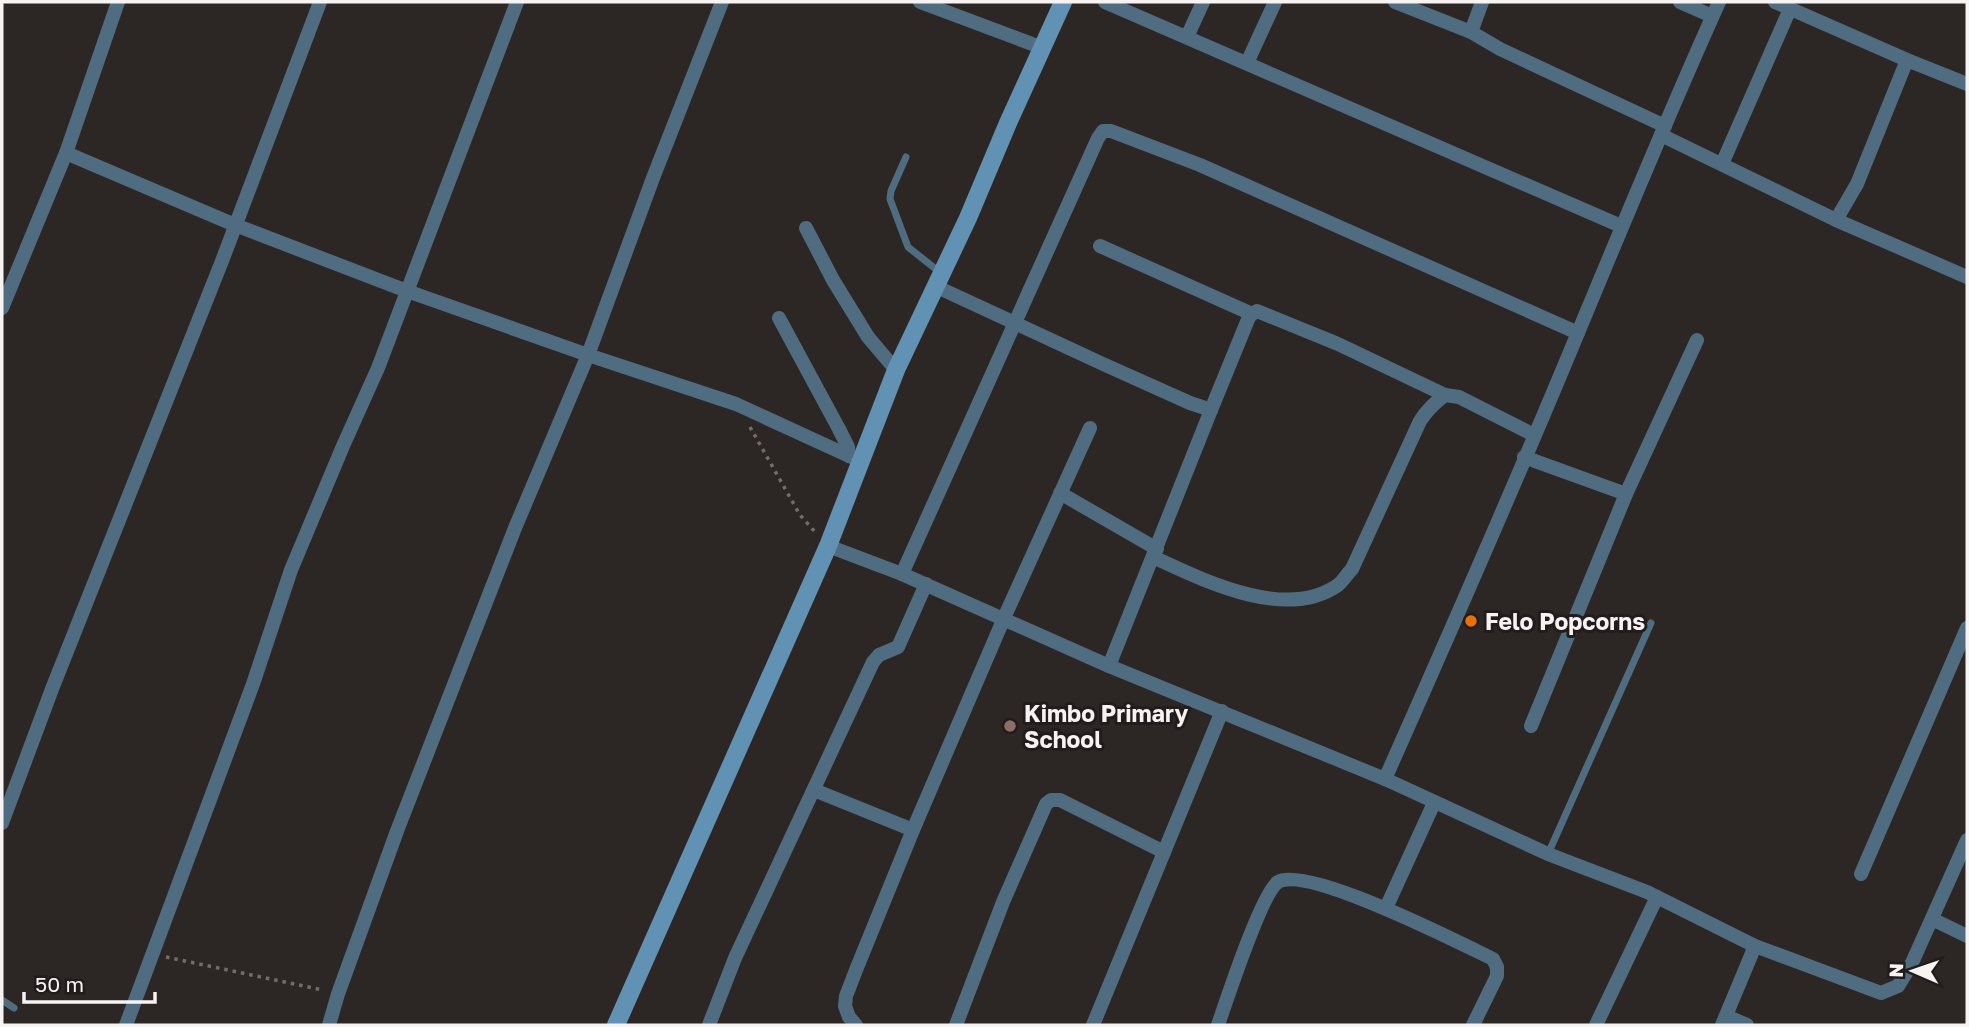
<svg xmlns="http://www.w3.org/2000/svg" width="1969" height="1027" font-family="'Golos Text',sans-serif">
  <rect width="100%" height="100%" fill="#2c2725"/>
  <g fill="none" stroke-linecap="round" stroke-linejoin="round">
    <g stroke="#726d6b" stroke-width="3.5" stroke-dasharray="3.5 5" stroke-linecap="butt">
      <polyline points="750,427 800,515 816,533"/>
      <polyline points="166,957 323,990"/>
    </g>
    <g stroke="#4f6c80" stroke-width="7">
      <polyline points="906,157 891,191 890,199 908,247 942,274"/>
      <polyline points="1548,854 1651,623"/>
      <polyline points="2,1000 14,1008"/>
    </g>
    <g stroke="#4f6c80" stroke-width="14">
      <polyline points="920,2 1043,48"/>
      <polyline points="1105,2 1621,226"/>
      <polyline points="1395,2 1471,32 1482,2"/>
      <polyline points="1680,2 1712,16"/>
      <polyline points="1775,2 1907,60 1967,84"/>
      <polyline points="1471,32 1500,49 1665,126"/>
      <polyline points="1187,37 1203,2"/>
      <polyline points="1247,63 1275,2"/>
      <polyline points="1661,135 1836,220 1967,277"/>
      <polyline points="66,153 235,225 407,291 588,355 736,404 860,461"/>
      <polyline points="1722,164 1790,9"/>
      <polyline points="1836,220 1857,184 1907,60"/>
      <polyline points="806,228 833,280 868,337 896,370"/>
      <polyline points="1100,246 1252,314"/>
      <polyline points="937,287 1103,364 1190,403 1211,410 1249,317 1252,314 1257,311 1338,344 1445,395"/>
      <polyline points="2,308 66,153 118,2"/>
      <polyline points="779,318 839,429 848,447 849,456"/>
      <polyline points="1524,457 1626,494"/>
      <polyline points="1060,493 1157,549"/>
      <polyline points="828,546 902,574 1109,666 1385,779 1548,854 1647,892 1755,946 1881,993 1898,986 1911,965 1967,840"/>
      <path d="M1153 557C1203 580 1286 622 1338 585 1343 581 1347 574 1352 569L1420 421C1427 410 1434 403 1445 395L1459 397 1534 435"/>
      <polyline points="902,574 1098,138 1103,131 1111,131 1200,165 1578,333"/>
      <polyline points="1109,666 1211,410"/>
      <polyline points="1531,726 1626,494 1697,340"/>
      <path d="M1385 779C1452 628 1519 476 1582 323 1627 215 1671 108 1719 2"/>
      <polyline points="814,790 913,830"/>
      <polyline points="2,823 52,689 222,261 320,2"/>
      <polyline points="1861,874 1967,628"/>
      <polyline points="1386,908 1434,803"/>
      <polyline points="1932,919 1967,936"/>
      <polyline points="1726,1016 1747,1025"/>
      <polyline points="126,1025 253,684 291,570 343,446 378,368 517,2"/>
      <polyline points="329,1025 338,994 397,831 467,651 515,528 588,355 653,178 722,2"/>
      <polyline points="709,1025 735,958 873,662 879,655 898,647 926,584"/>
      <polyline points="856,1025 849,1017 845,1006 846,996 856,970 913,830 1004,618 1090,428"/>
      <polyline points="956,1025 1003,902 1046,804 1051,800 1060,800 1164,852"/>
      <polyline points="1093,1025 1222,711"/>
      <path d="M1218 1025C1226 1002 1262 892 1278 882 1307 865 1460 943 1493 959L1497 967V976L1473 1025"/>
      <polyline points="1596,1025 1657,897"/>
      <polyline points="1722,1025 1755,946"/>
    </g>
    <polyline stroke="#6292b3" stroke-width="18" points="616,1025 828,546 896,370 968,218 1008,123 1063,2"/>
  </g>
  <circle fill="#e8710a" stroke="#221d1c" stroke-width="2.5" cx="1471" cy="621" r="7"/>
  <circle fill="#8d6e63" stroke="#221d1c" stroke-width="2.5" cx="1010" cy="726" r="7"/>
  <g text-anchor="middle" dominant-baseline="central" stroke-width="6" stroke-linejoin="round" paint-order="stroke">
    <g font-size="23" font-weight="bold" fill="#f7f3f2" stroke="#221d1c" text-anchor="start">
      <text x="1485" y="621">Felo Popcorns</text>
      <text x="1024" y="713">Kimbo Primary<tspan x="1024" dy="26">School</tspan></text>
    </g>
  </g>
  <rect width="1969" height="1027" fill="none" stroke="#f7f3f2" stroke-width="7"/>
  <g transform="translate(1913 971) rotate(272)" stroke="#221d1c" stroke-width="5" paint-order="stroke">
  <path d="M0-5L12 26L0 18L-12 26Z" fill="#f7f3f2"/>
  <text y="-10" font-size="19" font-weight="bold" text-anchor="middle" fill="#f7f3f2">N</text>
  </g>
  <path d="M24 992v10h131v-10" fill="none" stroke="#f7f3f2" stroke-width="3.5"/>
  <text x="35" y="992" font-size="21" fill="#f7f3f2" stroke="#221d1c" stroke-width="5" paint-order="stroke">50 m</text>
</svg>
